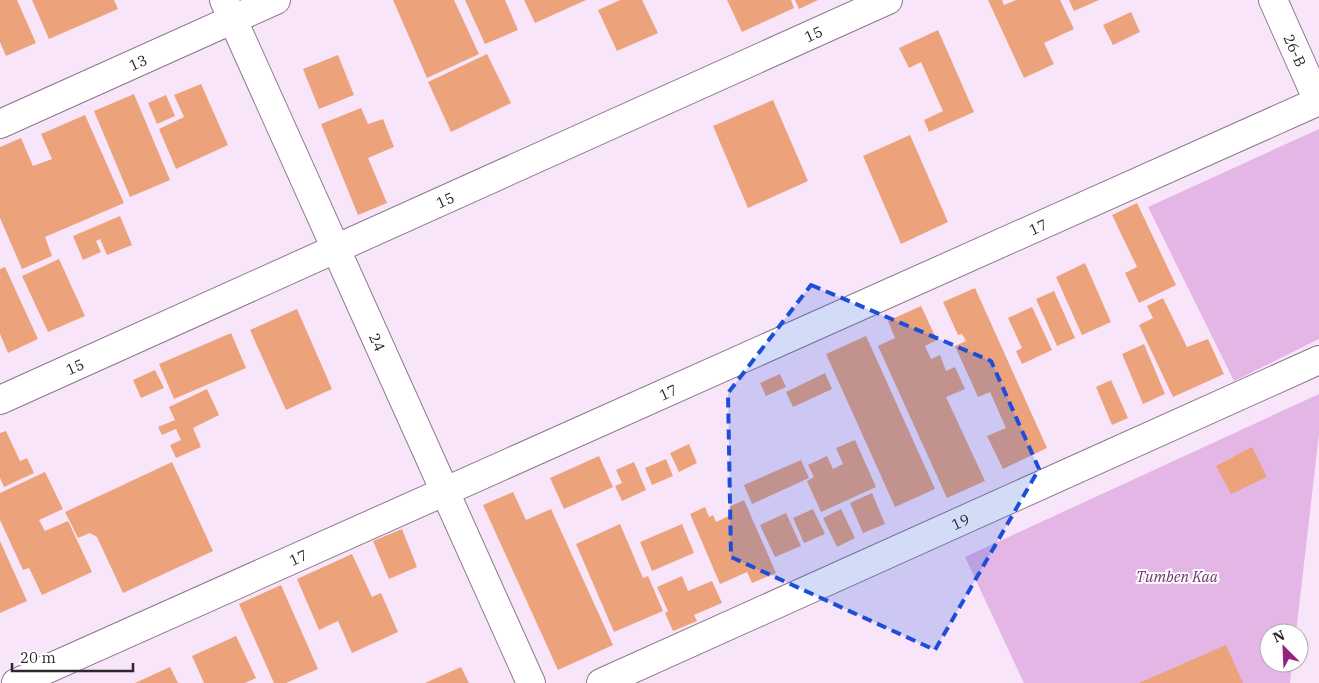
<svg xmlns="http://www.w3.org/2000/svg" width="1319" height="683" font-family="'IBM Plex Serif',serif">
  <rect width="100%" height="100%" fill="#f9e5fa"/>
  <g fill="#e3b6e6">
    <polygon points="1319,129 1319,339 1234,381 1148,207"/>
    <polygon points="1319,394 1319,434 1296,633 1269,633 1269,663 1292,663 1290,683 1024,683 965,557"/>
  </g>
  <g fill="#eca37c">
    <polygon points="0,0 17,0 36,43 6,56 0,42"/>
    <polygon points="32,0 114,0 118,9 49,39"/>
    <polygon points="393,0 454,0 479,54 427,78"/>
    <polygon points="465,0 505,0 518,30 485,44"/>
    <polygon points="524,0 586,0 535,23"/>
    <polygon points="620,0 642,0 658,33 617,51 598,10"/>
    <polygon points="727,0 791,0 794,8 742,32"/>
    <polygon points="795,0 818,0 799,9"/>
    <polygon points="988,0 1002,0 1004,5 1016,0 1060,0 1074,29 1044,43 1054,64 1024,78"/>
    <polygon points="1069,0 1099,0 1074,11"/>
    <polygon points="1131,12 1140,32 1113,45 1103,25"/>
    <polygon points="938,30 974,112 929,132 924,120 943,111 921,62 909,68 899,48"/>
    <polygon points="487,54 511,103 451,132 428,82"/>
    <polygon points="338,55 354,95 319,109 303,69"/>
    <polygon points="201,84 228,145 176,169 159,129 184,117 174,95"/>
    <polygon points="134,94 170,180 130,197 94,111"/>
    <polygon points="166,95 175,116 157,124 148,103"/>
    <polygon points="773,100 808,181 748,208 713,126"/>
    <polygon points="361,108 368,124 383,119 394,147 368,158 387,203 358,215 321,124"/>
    <polygon points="85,115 124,203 45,237 52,256 22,269 0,218 0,147 21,138 33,166 52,159 41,134"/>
    <polygon points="910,135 948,222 901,244 863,156"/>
    <polygon points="1137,203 1176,285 1139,303 1125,273 1137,267 1112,215"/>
    <polygon points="120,216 132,245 107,255 100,239 96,241 101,252 83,260 73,236"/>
    <polygon points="59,259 85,316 48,332 22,276"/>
    <polygon points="1085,263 1111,322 1082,335 1056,277"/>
    <polygon points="5,267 38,339 8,353 0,334 0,269"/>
    <polygon points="975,288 1047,448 1003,469 987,436 1006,428 990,392 978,397 955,346 966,341 962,334 958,335 943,302"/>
    <polygon points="1054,291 1075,338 1057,346 1036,299"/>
    <polygon points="1163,298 1187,347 1208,339 1224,374 1173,397 1139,325 1153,318 1147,306"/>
    <polygon points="921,306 937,340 925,346 931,359 940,355 946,371 955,367 965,389 946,397 985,481 947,498 878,346 895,338 888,321"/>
    <polygon points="1032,307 1052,350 1022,364 1016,351 1022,348 1008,318"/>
    <polygon points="297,309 332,389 286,410 250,330"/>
    <polygon points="231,333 246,368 174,399 159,364"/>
    <polygon points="866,336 935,489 895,507 826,354"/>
    <polygon points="1144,344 1165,394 1143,404 1122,354"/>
    <polygon points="155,370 164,388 141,398 133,380"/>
    <polygon points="825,373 832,389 793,407 786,392"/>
    <polygon points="780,374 786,387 766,396 760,383"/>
    <polygon points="1111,380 1128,418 1112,425 1096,387"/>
    <polygon points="207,389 219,415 193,428 201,447 176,458 170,445 181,440 176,429 162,435 158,427 175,420 169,407"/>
    <polygon points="6,431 20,461 27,458 34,473 4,487 0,478 0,433"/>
    <polygon points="855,440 876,487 821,512 807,481 814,477 808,465 827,456 833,469 843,464 836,448"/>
    <polygon points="689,444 697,463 679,472 670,453"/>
    <polygon points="1252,447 1267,477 1231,494 1216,466"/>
    <polygon points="599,456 613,487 564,509 550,478"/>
    <polygon points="666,459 673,476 652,485 645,468"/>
    <polygon points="801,460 809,478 752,504 744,485"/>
    <polygon points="172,462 213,551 123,593 97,537 90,533 78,538 65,512"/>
    <polygon points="634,462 646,490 622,501 615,486 622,483 616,470"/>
    <polygon points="45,472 63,509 39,520 45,531 68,521 92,572 42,595 29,568 23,570 0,520 0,493"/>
    <polygon points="513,492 526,520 551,509 613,645 558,670 483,505"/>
    <polygon points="872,493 885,524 863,533 850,503"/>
    <polygon points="744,500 776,573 752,583 747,572 720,584 690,514 705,507 709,517 713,515 716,522 733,514 729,507"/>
    <polygon points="813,509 825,534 804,543 793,518"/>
    <polygon points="841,509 855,538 837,547 823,518"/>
    <polygon points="786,513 801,546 775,557 760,525"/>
    <polygon points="620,524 643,578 648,576 663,611 614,632 576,544"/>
    <polygon points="682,524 694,553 652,571 640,542"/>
    <polygon points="402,529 417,567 389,579 373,541"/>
    <polygon points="0,541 27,601 0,613"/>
    <polygon points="352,554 372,597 381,593 398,632 352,653 338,621 319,630 297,579"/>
    <polygon points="682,576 688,591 712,581 722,603 694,615 697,621 673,631 665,613 668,611 657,587"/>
    <polygon points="281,585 318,669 286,683 274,683 239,604"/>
    <polygon points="236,636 256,678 245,683 204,683 192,656"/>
    <polygon points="1226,645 1243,683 1139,683"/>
    <polygon points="170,667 178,683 135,683"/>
    <polygon points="461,667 469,683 425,683"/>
  </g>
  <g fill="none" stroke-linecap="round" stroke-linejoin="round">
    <g stroke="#8b798c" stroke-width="30">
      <g id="minor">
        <path id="s1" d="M224 0 531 683"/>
        <path id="s2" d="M1273 0 1318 101"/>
        <path id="s3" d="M0 124 276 0"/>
        <path id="s4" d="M0 400 888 0"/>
        <path id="s5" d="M16 683 1319 101"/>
        <path id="s6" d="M601 683 1319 360"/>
      </g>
    </g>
    <use href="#minor" stroke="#fff" stroke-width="28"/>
  </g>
  <path fill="#1d4ed8" fill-opacity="0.2" stroke="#1d4ed8" stroke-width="4" stroke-dasharray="10 6" stroke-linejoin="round" d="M811 285 991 361 1039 469 935 650 731 557 728 393Z"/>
  <g text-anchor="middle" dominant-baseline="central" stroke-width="4" stroke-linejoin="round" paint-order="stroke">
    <g font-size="15" fill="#2e272f" stroke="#fff">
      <text stroke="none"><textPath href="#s4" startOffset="892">15</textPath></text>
      <text stroke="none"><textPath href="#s2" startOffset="55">26-B</textPath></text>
      <text stroke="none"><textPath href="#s3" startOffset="151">13</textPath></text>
      <text stroke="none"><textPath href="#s4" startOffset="488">15</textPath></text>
      <text stroke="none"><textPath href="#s5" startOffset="1119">17</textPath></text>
      <text stroke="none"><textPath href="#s1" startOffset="375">24</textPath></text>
      <text stroke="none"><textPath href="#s4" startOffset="82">15</textPath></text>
      <text stroke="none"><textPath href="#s5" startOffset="714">17</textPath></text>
      <text stroke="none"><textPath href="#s6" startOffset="394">19</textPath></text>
      <text stroke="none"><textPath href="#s5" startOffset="309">17</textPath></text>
    </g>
    <g font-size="15" font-style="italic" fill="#713076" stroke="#fff">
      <text x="1177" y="576">Tumben Kaa</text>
    </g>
  </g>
  <g transform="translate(1284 648) rotate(336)"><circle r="24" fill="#ffffff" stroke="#aba9ac"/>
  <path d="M0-4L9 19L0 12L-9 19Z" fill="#932281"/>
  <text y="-8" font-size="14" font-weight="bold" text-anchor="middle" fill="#2e272f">N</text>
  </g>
  <path d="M12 663v8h121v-8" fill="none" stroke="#2e272f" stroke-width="2.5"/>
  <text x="20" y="663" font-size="15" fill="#2e272f" stroke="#ffffff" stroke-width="4" paint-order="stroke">20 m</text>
</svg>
